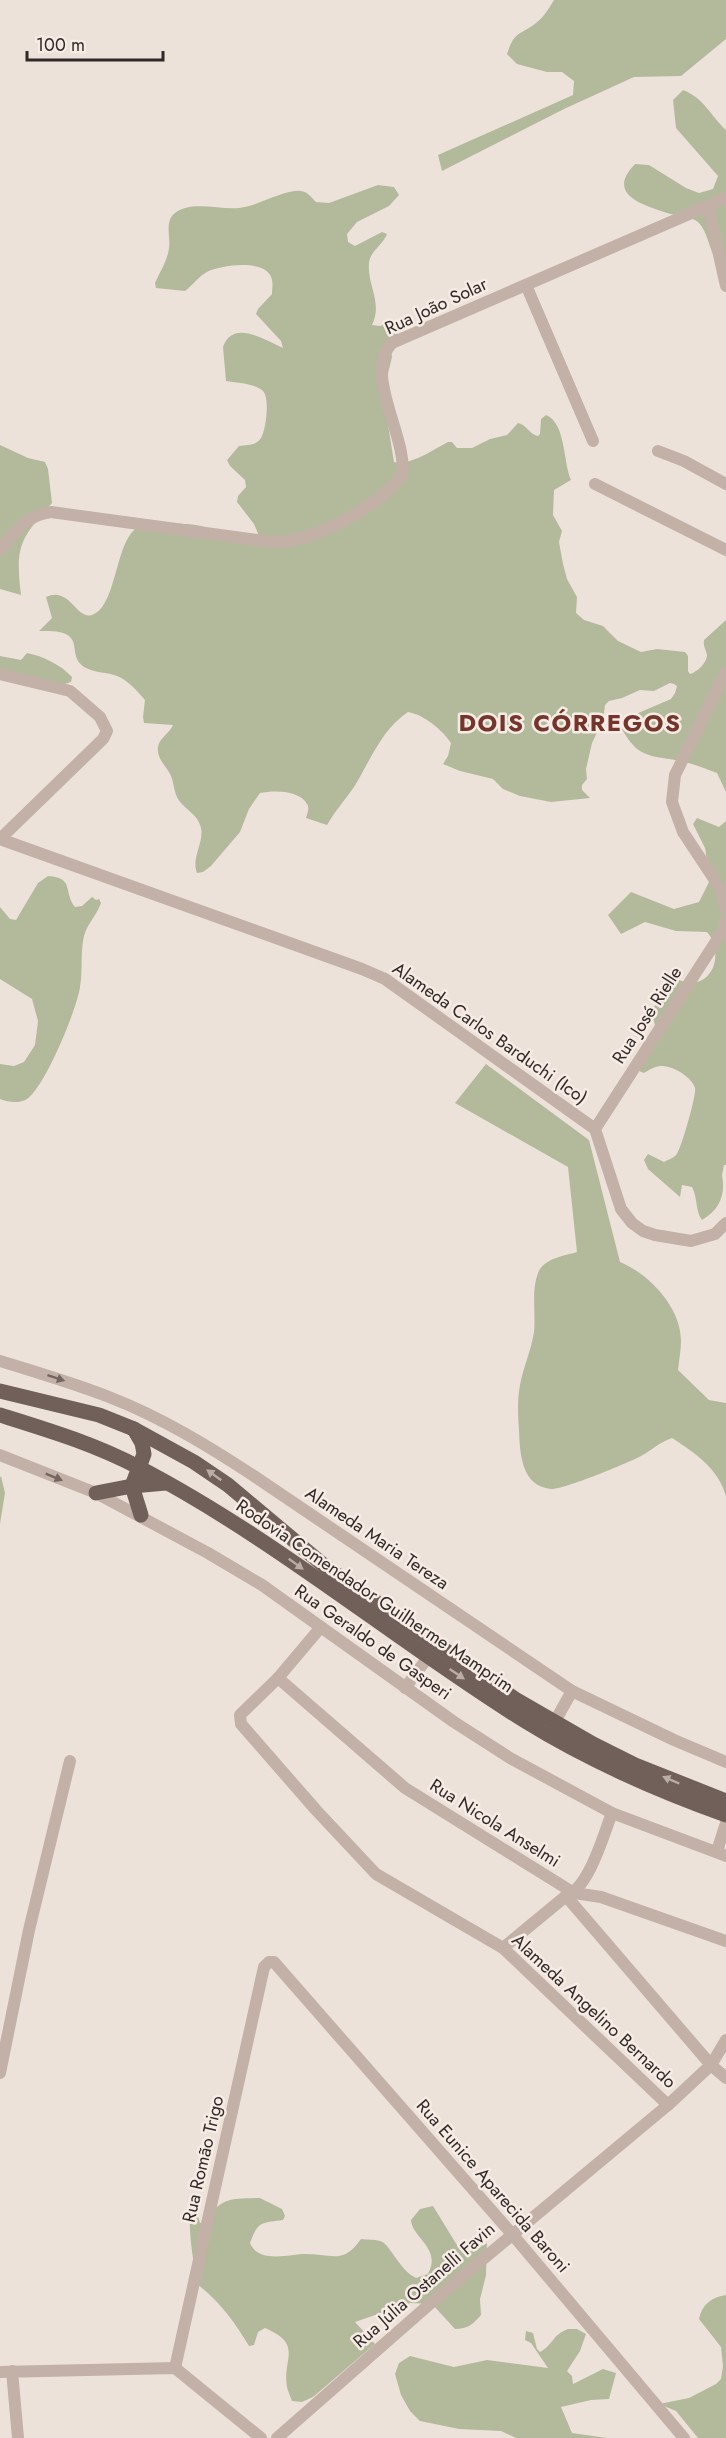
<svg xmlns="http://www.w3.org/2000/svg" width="726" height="2438" font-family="Jost,sans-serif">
  <rect width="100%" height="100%" fill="#ede2da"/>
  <g fill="#b3ba9c">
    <path d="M554 0H726V39L681 76 634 77 564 109 442 171 438 155 573 95 574 81 562 72H547L517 64 507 54C515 30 519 36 536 23 544 17 549 8 554 0Z"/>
    <path d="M683 90C704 98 710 115 726 130V276C722 269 717 263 714 256 708 244 707 231 698 222 691 216 676 216 667 213 641 204 606 194 635 164L649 165 686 188 699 193 713 189 718 176 676 128 673 100Z"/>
    <path d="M378 185 394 187 399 195 389 206 357 222 347 234 348 242 355 246 382 232 387 234C383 245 370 251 369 263 367 285 383 303 372 325L380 326 396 321 398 336 391 352 392 357 383 394 394 462C411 466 434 449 448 442H452L457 448H472L490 439 507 435 518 423C527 425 529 434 538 436L540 434 541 419 546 415C566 423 563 462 571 480L554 490 553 515 562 531 559 542 563 564 567 579 577 597 576 613 584 620 603 626 618 641 641 652 657 649 685 652 688 656V671L690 674C697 672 707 663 707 655 706 649 703 647 704 640L726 620V792L717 773C703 768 689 762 675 760 643 755 636 755 619 724L622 720 671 699 675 693 677 686 674 684 670 683 654 691 640 690 622 698 609 701 605 705 603 720 592 743 586 769 587 779 582 785V790L590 798 551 802 520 796 503 789 493 779 460 771 443 764 448 756 451 743C442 730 425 715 408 712 382 729 370 761 354 787 345 800 335 811 327 825L306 818C307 814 310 808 307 804 300 790 273 790 260 793L249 809 240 832 211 866 203 872 197 873C191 858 204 843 201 828 198 814 185 810 178 799 174 792 174 783 171 776 167 767 156 758 158 747 159 738 170 733 173 725L144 723 143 717 145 700C137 691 129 681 117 676 107 672 95 673 86 668 62 654 93 629 39 631L52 618 46 597C70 586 76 620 92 615 117 607 115 541 137 528 148 522 189 523 201 526 208 528 215 532 223 534 234 536 247 535 259 536L254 524 237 502 238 496 246 487 245 480 230 466 227 460 239 446C247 445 256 446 261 438 266 430 270 398 263 391 255 383 236 383 226 381L223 347C233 318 266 341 283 348L281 341 256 314 258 309 272 294C272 290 273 284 272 280 268 258 221 265 207 272 199 276 193 285 185 291L156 288 155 283C160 272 168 259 169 248 171 238 164 221 175 213 191 200 220 210 239 208 259 206 284 189 301 191 308 192 312 198 316 202L329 203Z"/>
    <path d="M0 445 28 458 45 462 48 469 52 503C20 539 15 546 21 595L0 589Z"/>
    <path d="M27 653C43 656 61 665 72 677L71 682 65 684 0 677V656L21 660Z"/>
    <path d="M697 818 719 827 726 821V1165H724L722 1175C726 1196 719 1210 702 1220 695 1211 698 1198 692 1187L682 1185 680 1197 648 1169 644 1160 648 1154 664 1162C667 1160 674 1158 676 1155 681 1150 697 1093 695 1088 692 1077 672 1065 661 1066 655 1066 649 1070 644 1073L639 1071 655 1025 651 1009 671 993 676 979C680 980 686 983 690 983 717 982 722 949 707 932L676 931 645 922 621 934 608 915 631 892 674 909 699 902 710 880 705 848 693 824Z"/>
    <path d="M48 876C75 878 63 892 75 907L82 906 92 897 96 900 99 899 101 903C97 915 87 924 84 936 80 953 83 971 80 987 77 1009 45 1087 27 1099 19 1104 8 1102 0 1099V1064L14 1066 24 1062 35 1045 38 1021 32 999 0 979V907L10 919 16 920 38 883Z"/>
    <path d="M486 1064 589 1140 620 1262C649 1274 681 1307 681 1341 681 1350 679 1360 678 1370L709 1400 726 1403V1496C718 1468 695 1453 672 1438 660 1442 652 1450 641 1456 628 1463 563 1490 551 1489 521 1486 520 1453 519 1431 518 1415 517 1401 520 1385 523 1368 531 1351 534 1332 536 1314 531 1291 538 1273 544 1258 564 1256 577 1252L568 1167 455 1103Z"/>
    <polygon points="1,1476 5,1493 0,1524 0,1478"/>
    <path d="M260 2198 282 2209 285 2216 283 2220C261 2223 258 2221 250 2243 259 2264 289 2254 306 2254 317 2254 329 2257 339 2256 350 2254 355 2247 361 2239 367 2240 374 2239 380 2241 390 2243 398 2269 416 2278L428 2274C442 2248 412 2238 411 2220L420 2209 433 2206 460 2250 471 2251 487 2243 486 2275 480 2299 481 2315C473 2324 468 2329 455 2329L432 2304 410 2303 355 2322 375 2344 313 2397 302 2402 292 2401C290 2396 288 2391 287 2387 282 2358 304 2345 265 2328L258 2332 254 2345 249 2346C234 2321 220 2302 197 2284 194 2263 185 2219 193 2200L200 2223 203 2222C223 2197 229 2199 260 2198Z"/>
    <path d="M726 2295V2438H698L676 2411 659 2404 689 2398 716 2384 721 2379 723 2366 721 2347 699 2319C702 2304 712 2297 726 2295Z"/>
    <path d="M568 2329H577L586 2334 580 2351 567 2371 572 2376 573 2384 603 2369 616 2373 609 2399 591 2400 561 2407 572 2433 607 2438H516L501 2431 459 2429 420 2421 410 2411 401 2395 395 2374 399 2363 410 2356 454 2367 487 2360 548 2368 531 2343 525 2340 526 2331 533 2333 537 2349 540 2352C553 2345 552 2335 568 2329Z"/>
  </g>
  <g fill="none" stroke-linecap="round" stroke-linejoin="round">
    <g stroke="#c3b1a8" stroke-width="12">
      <polyline points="708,206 726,286"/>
      <polyline points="526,285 593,441"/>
      <polyline points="658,451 684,461 726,484"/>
      <polyline points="595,484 726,550"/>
      <path d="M0 550C15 533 26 515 51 512L272 542C313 543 376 508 402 476 409 439 362 374 392 343L726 198"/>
      <polyline points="726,672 675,775 672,802 683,832 720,888 726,908"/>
      <polyline points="0,674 70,691 100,717 107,731 103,739 0,839 362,969 385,979 595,1129 621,1209 632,1223 643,1231 655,1235 691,1241 715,1234 726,1223"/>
      <polyline points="595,1129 724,929 726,920"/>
      <path d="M0 1361C36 1372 73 1383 109 1397 161 1417 210 1447 257 1478L572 1691 674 1740 726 1762"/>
      <polyline points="0,1455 96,1493 208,1553 262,1585 454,1722 510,1758 612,1813 726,1856"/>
      <polyline points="321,1627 278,1678 243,1712 240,1715 241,1724 316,1810 376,1874 503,1948 668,2105"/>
      <polyline points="278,1678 405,1788 574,1893 601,1897 726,1941"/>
      <polyline points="405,1688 429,1656"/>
      <polyline points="554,1723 572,1691"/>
      <polyline points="717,1851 726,1823"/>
      <polyline points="566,1896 711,2065 726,2078"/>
      <path d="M503 1948 566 1896C589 1888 603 1836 612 1813"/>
      <polyline points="0,2073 29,1930 70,1761"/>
      <polyline points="175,2368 264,1967 269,1962 274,1962 512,2234 684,2438"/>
      <polyline points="12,2371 18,2438"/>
      <polyline points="0,2372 175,2368 261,2438"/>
      <polyline points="277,2438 440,2295 668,2105 711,2065 726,2040"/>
    </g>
    <g stroke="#715f5a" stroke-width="15">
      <polyline points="0,1391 99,1415 134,1429 194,1462 228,1485 327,1568 515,1699 593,1744 635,1765 726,1801"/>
      <path d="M0 1415C48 1430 95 1444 140 1468 276 1539 395 1640 525 1721 588 1760 656 1790 726 1815"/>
      <polyline points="134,1429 142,1443 144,1454 132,1486 141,1515"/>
      <polyline points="96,1493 132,1486 166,1483"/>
    </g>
  </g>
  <defs><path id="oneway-solid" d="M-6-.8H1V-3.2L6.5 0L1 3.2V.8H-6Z" transform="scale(1.5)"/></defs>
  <g fill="#736661">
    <use href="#oneway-solid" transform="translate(56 1378) rotate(18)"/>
    <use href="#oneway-solid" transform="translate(54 1477) rotate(22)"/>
  </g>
  <g fill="#baada6">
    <use href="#oneway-solid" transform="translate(214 1475) rotate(-144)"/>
    <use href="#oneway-solid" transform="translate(296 1564) rotate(36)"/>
    <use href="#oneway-solid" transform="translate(457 1674) rotate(34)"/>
    <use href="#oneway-solid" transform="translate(671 1780) rotate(-157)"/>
  </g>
  <g text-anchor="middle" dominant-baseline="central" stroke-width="5" stroke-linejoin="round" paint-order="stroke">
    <g font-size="18" fill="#312927" stroke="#f6ece5">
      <text transform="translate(436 306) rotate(-25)">Rua João Solar</text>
      <text transform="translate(647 1015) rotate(-57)">Rua José Rielle</text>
      <text transform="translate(490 1033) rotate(35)">Alameda Carlos Barduchi (Ico)</text>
      <text transform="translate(377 1538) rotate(34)">Alameda Maria Tereza</text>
      <text transform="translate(375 1596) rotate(34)">Rodovia Comendador Guilherme Mamprim</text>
      <text transform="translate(373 1642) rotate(35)">Rua Geraldo de Gasperi</text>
      <text transform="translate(495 1823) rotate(32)">Rua Nicola Anselmi</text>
      <text transform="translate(594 2011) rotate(43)">Alameda Angelino Bernardo</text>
      <text transform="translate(203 2159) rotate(-77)">Rua Romão Trigo</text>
      <text transform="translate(493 2186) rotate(49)">Rua Eunice Aparecida Baroni</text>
      <text transform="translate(424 2285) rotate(-41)">Rua Júlia Ostanelli Favin</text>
    </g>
    <g font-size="24" font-weight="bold" letter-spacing="1.5" fill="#75352b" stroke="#f6ece5">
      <text x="570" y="722">DOIS CÓRREGOS</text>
    </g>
  </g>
  <path d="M27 51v9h136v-9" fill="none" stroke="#312927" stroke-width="3"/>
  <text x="36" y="51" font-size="18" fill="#312927" stroke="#f6ece5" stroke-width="4.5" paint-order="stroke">100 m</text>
</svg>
